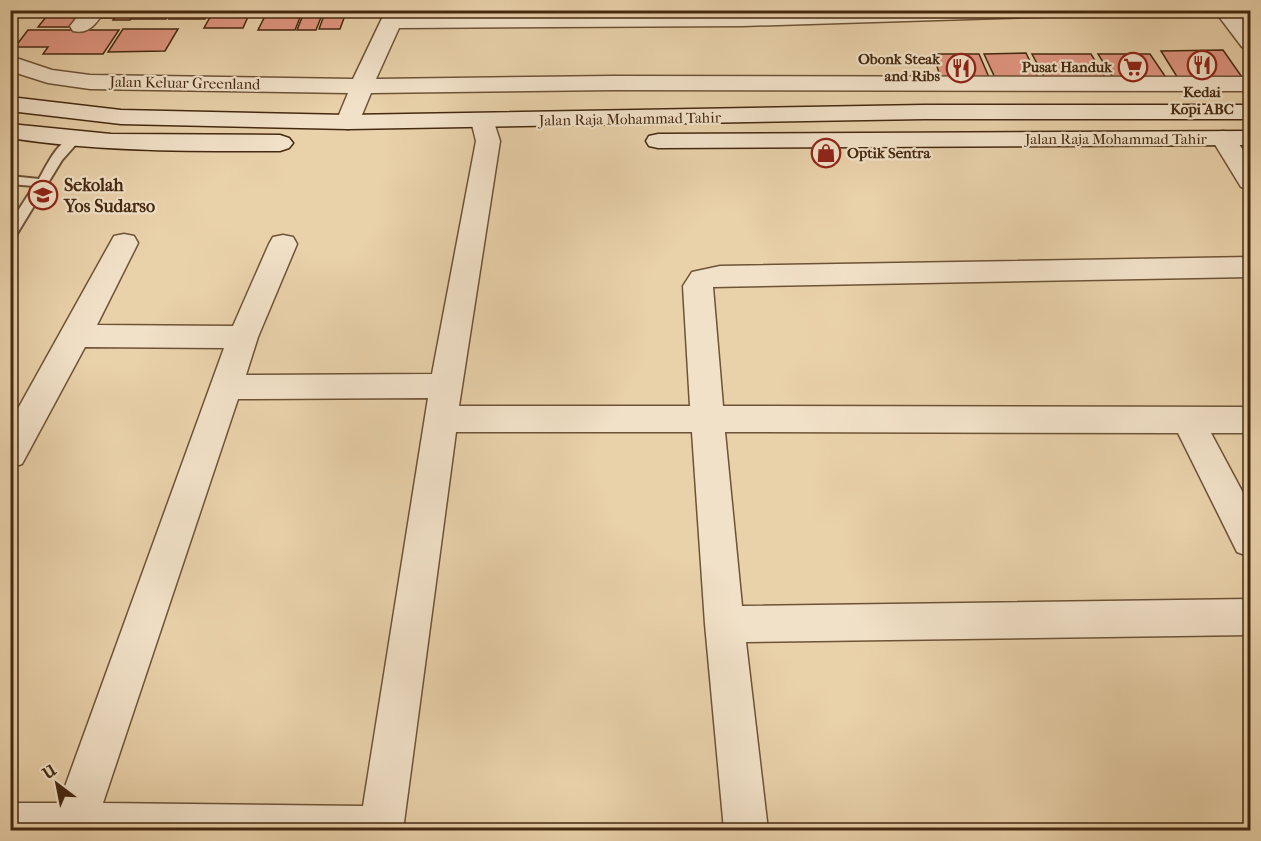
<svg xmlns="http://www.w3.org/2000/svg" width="1261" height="841" font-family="'IM FELL French Canon',serif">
  <rect width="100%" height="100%" fill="#e9d1aa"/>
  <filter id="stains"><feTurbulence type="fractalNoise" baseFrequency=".00333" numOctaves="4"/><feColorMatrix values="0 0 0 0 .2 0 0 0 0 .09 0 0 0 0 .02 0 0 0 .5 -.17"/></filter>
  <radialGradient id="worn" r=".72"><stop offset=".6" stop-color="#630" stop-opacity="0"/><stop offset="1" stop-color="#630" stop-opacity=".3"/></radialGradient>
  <g fill="#e19682" stroke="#452910" stroke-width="1.5">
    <polygon points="50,10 88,10 84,15 46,16"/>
    <polygon points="99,10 119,10 114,18 94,18"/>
    <polygon points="120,10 136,10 130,20 113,20"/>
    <polygon points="138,10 171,10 166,19 132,19"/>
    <polygon points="174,10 209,10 205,19 169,19"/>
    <polygon points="214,10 251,10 243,28 204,28"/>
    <polygon points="268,10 303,10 295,30 258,30"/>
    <polygon points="305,10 324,10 316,30 297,30"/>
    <polygon points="326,10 347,10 340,29 319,29"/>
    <polygon points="348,10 369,10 367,17 345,17"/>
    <polygon points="46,17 86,17 79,27 38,27"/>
    <polygon points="123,29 178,29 165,51 108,52"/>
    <polygon points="28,30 119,30 103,54 43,54 48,47 15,47"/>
    <polygon points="1223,50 1244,80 1179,80 1161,51"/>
    <polygon points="1026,53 1040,82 997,82 984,54"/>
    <polygon points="933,54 979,54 991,82 942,82"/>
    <polygon points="1032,54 1091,54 1108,82 1047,82"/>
    <polygon points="1098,54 1150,54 1169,82 1115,81"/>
  </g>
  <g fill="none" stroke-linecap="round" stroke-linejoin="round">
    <g stroke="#6e5336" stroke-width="4">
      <path id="lane" d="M73 137 79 141 62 160 15 237 10 238V223L34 186 10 184V176L39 179C47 165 57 142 73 137Z"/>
    </g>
    <g stroke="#6e5336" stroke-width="3">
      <g id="street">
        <path d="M83 10H105C97 23 89 35 73 31L70 26Z"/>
        <polygon points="386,10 407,10 405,15 1073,10 1071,15 1063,16 743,26 399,28 376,79 613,76 1250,77 1250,91 613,90 371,93 357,127 348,129 339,127 336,122 348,93 90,89 48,83 10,71 10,56 52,70 90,75 353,79"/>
        <polygon points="1214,10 1236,10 1250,28 1250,49 1242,47"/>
        <path d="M483 114 492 116 500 141 459 406H690L683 286 692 272 720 266 1250 257V277L713 287 723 406 1250 407V433H1211L1250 506V557L1237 552 1178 433 725 432 742 606 1250 599V635L746 642 768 830H724L705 624 692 432H456L403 830H10V803H59L224 348 85 347 22 464 10 468V423L114 236 124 234 134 236 138 243 97 325 233 326 269 244 273 237 283 235 293 237 297 244 258 337 246 375 432 374 476 141 471 121 474 116ZM428 398 363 806 103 803 238 399Z"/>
        <polygon points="1223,131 1232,133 1250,161 1250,189 1241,187 1211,138 1214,133"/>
      </g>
    </g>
    <g stroke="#452910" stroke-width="3">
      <g id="secondary">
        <polygon points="10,97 121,110 348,115 924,105 1250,105 1250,119 924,119 348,129 121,124 10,111"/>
        <path d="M10 124 111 134 280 135 289 138 293 143 289 148 280 151C190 151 100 152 10 138Z"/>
        <polygon points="1250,131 1250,145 658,148 649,146 646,141 649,136 658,134"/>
      </g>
    </g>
    <use href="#lane" fill="#f1e1c8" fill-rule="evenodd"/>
    <use href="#street" fill="#f1e1c8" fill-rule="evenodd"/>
    <use href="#secondary" fill="#f1e1c8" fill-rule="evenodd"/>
  </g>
  <defs>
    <g id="restaurant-ring" transform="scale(1.5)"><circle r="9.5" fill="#f1e1c8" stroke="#8f2418" stroke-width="1.5"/><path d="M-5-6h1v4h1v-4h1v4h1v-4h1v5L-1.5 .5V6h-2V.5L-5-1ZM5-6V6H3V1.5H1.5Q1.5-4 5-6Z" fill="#8f2418"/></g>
    <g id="supermarket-ring" transform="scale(1.5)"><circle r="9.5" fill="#f1e1c8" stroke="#8f2418" stroke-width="1.5"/><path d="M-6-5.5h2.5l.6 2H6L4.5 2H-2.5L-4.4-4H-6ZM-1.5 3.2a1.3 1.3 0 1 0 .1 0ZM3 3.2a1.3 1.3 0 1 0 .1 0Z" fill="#8f2418"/></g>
    <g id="shop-ring" transform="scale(1.5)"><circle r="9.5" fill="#f1e1c8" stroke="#8f2418" stroke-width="1.5"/><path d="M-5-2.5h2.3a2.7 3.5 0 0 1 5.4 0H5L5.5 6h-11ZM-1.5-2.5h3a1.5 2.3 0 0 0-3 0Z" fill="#8f2418"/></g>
    <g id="school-ring" transform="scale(1.5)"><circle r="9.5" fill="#f1e1c8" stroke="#8f2418" stroke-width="1.5"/><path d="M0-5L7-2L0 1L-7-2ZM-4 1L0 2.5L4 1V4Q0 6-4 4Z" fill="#8f2418"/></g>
  </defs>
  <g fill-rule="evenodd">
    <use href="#restaurant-ring" x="1202" y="65"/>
    <use href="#supermarket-ring" x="1133" y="67"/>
    <use href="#restaurant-ring" x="961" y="68"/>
    <use href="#shop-ring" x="826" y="153"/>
    <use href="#school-ring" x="43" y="195"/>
  </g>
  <g text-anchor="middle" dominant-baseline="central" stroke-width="4.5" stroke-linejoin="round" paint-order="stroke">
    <g font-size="15" font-weight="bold" fill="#452910" stroke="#f1e1c8" text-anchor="end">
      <text x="940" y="59">Obonk Steak<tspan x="940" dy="17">and Ribs</tspan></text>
      <text x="1112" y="67">Pusat Handuk</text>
      <text x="1202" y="92" text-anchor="middle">Kedai<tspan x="1202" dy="17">Kopi ABC</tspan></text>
      <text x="847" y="153" text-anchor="start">Optik Sentra</text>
    </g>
    <g font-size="15" fill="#452910" stroke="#f1e1c8">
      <text transform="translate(185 83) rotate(1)">Jalan Keluar Greenland</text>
      <text transform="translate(630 119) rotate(-1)">Jalan Raja Mohammad Tahir</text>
      <text x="1116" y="139">Jalan Raja Mohammad Tahir</text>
    </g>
    <g font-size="18" font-weight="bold" fill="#452910" stroke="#f1e1c8" text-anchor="start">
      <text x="64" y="185">Sekolah<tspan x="64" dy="21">Yos Sudarso</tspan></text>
    </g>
  </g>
  <rect width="1261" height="841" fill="none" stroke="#e9d1aa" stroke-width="36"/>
  <rect x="12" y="12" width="1237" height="817" fill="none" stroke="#452910" stroke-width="3"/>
  <rect x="18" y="18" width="1225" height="805" fill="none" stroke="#452910" stroke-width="1.5"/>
  <g transform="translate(57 784) rotate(328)" stroke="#f1e1c8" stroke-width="4.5" paint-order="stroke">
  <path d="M0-4.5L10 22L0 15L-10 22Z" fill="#452910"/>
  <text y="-9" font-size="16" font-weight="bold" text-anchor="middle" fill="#452910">U</text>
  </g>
  <rect width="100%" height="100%" filter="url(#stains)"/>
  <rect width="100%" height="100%" fill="url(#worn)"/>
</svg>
